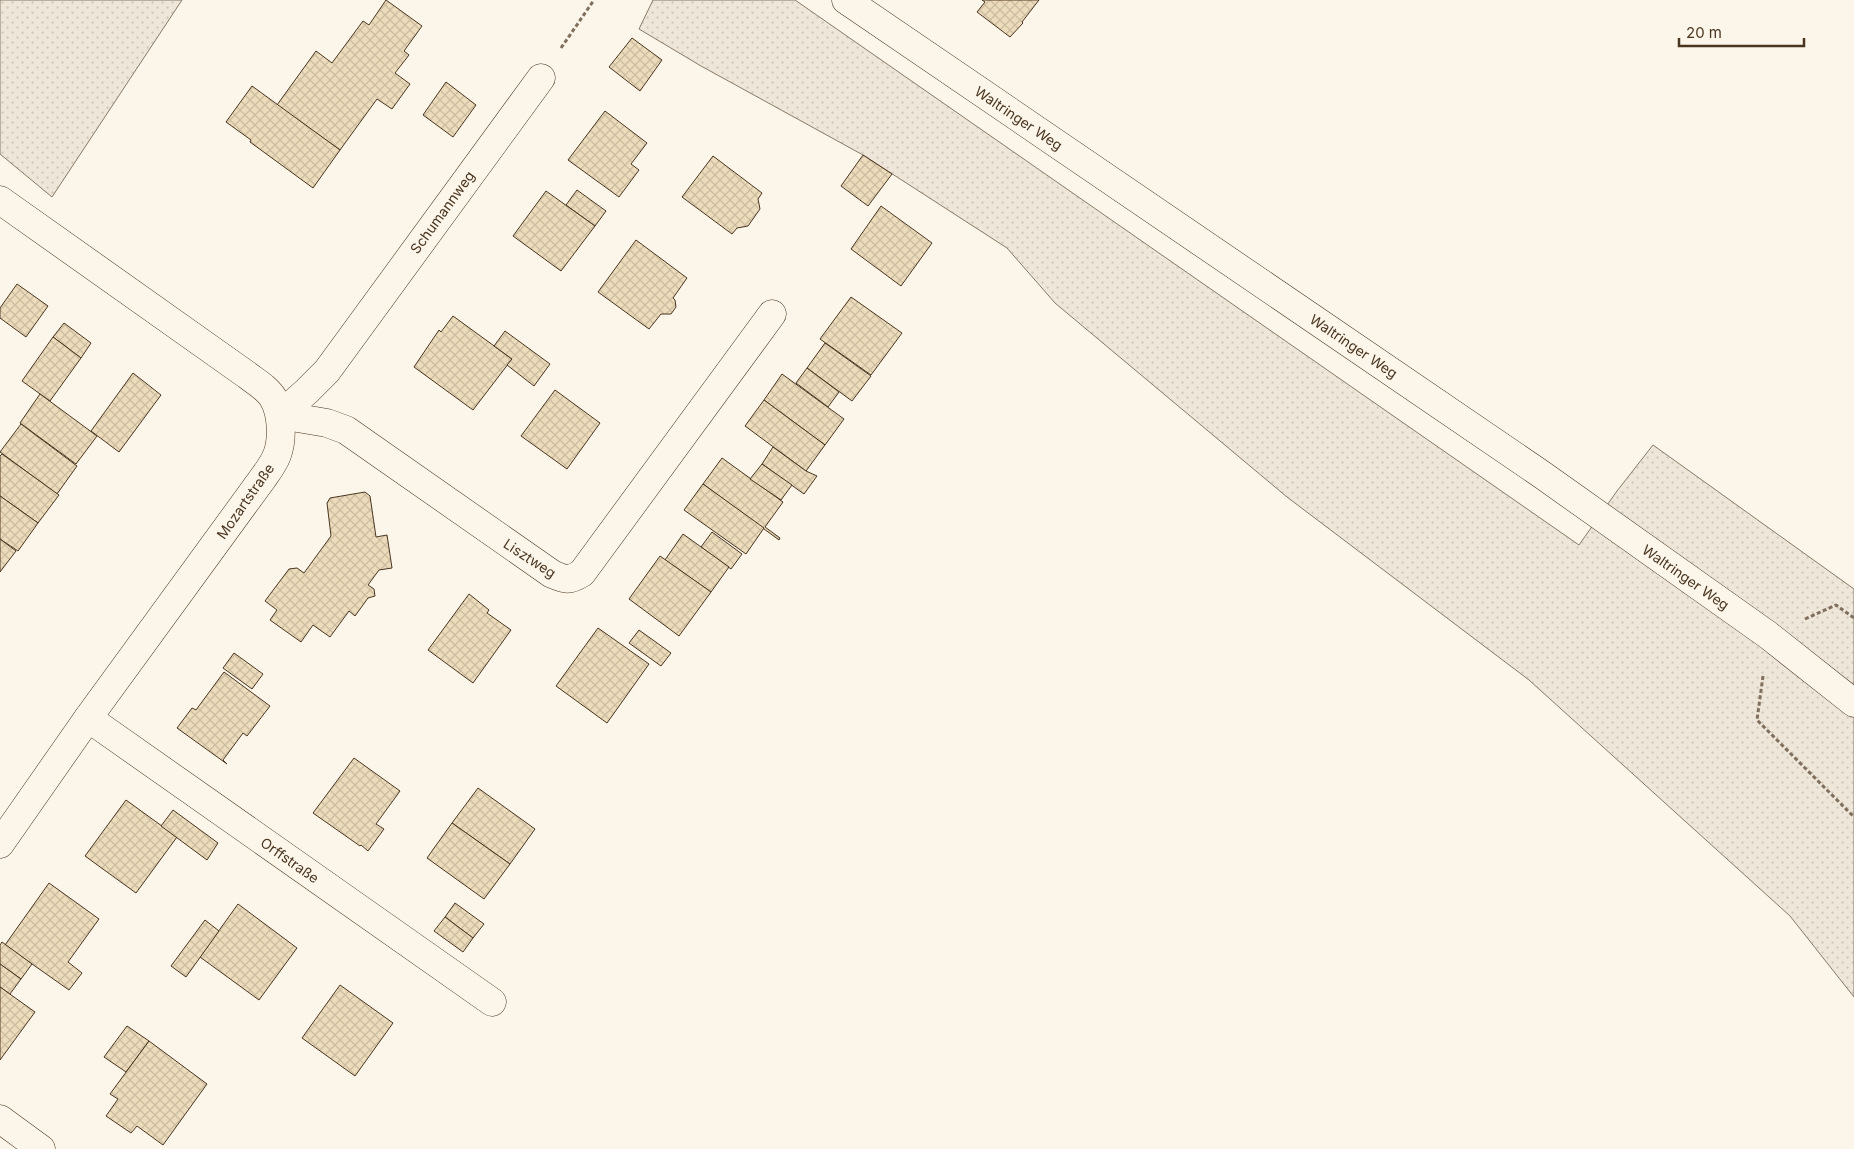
<svg xmlns="http://www.w3.org/2000/svg" width="1854" height="1149" font-family="Inter,sans-serif">
  <defs>
    <pattern id="grass-dots" width="8" height="8" patternUnits="userSpaceOnUse" patternTransform="scale(1.25)"><rect width="8" height="8" fill="#ede6d9"/><path d="M2 2h.1M6 6h.1" fill="none" stroke="#cdc6ba" stroke-width="1.8" stroke-linecap="round"/></pattern>
    <pattern id="building-cross-hatch" width="8" height="8" patternUnits="userSpaceOnUse" patternTransform="scale(1.25)"><rect width="8" height="8" fill="#ecdcbc"/><path d="M0 0l8 8M0 8l8-8" fill="none" stroke="#ccbda1"/></pattern>
  </defs>
  <rect width="100%" height="100%" fill="#fbf6e9"/>
  <g fill="url(#grass-dots)" stroke="#887966">
    <polygon points="0,0 182,0 52,197 0,154"/>
    <polygon points="653,0 795,0 1579,545 1617,491 1653,445 1854,589 1854,997 1790,916 1529,680 1287,497 1055,303 1007,248 863,155 701,66 639,29"/>
  </g>
  <g fill="url(#building-cross-hatch)" stroke="#4a3520">
    <polygon points="386,0 422,26 404,51 409,55 395,73 410,84 392,109 377,99 340,150 277,105 316,51 332,63 363,21 369,25"/>
    <polygon points="982,0 1039,0 1022,22 1023,23 1010,37 977,12 985,2"/>
    <polygon points="632,38 662,60 640,91 609,67"/>
    <polygon points="446,82 476,105 453,137 423,115"/>
    <polygon points="252,86 340,150 313,188 250,142 251,140 226,122"/>
    <polygon points="605,111 647,143 631,164 639,170 619,197 568,160"/>
    <polygon points="863,155 892,174 868,206 841,186"/>
    <polygon points="713,156 762,193 758,199 760,209 748,226 737,228 732,234 682,197"/>
    <polygon points="577,190 606,211 595,226 566,205"/>
    <polygon points="546,191 595,226 561,271 513,236"/>
    <polygon points="881,206 932,243 901,286 851,249"/>
    <polygon points="636,240 687,278 673,298 675,300 676,307 671,314 661,314 649,329 598,292"/>
    <polygon points="17,284 48,306 26,337 0,318 0,308"/>
    <polygon points="851,297 902,333 871,375 820,339"/>
    <polygon points="453,316 512,359 473,410 414,367 439,330 441,332"/>
    <polygon points="64,323 91,343 81,358 53,337"/>
    <polygon points="505,331 550,364 534,386 507,365 512,359 494,346"/>
    <polygon points="53,337 81,358 50,401 22,381"/>
    <polygon points="825,343 871,376 852,401 807,368"/>
    <polygon points="807,368 839,392 828,407 796,383"/>
    <polygon points="133,373 161,395 119,452 91,431"/>
    <polygon points="782,374 844,419 825,445 764,400"/>
    <polygon points="555,390 600,423 567,469 521,436"/>
    <polygon points="40,394 97,436 76,464 20,423"/>
    <polygon points="764,400 825,445 806,471 745,426"/>
    <polygon points="21,424 77,466 57,494 0,452"/>
    <polygon points="773,447 806,471 817,476 804,494 762,464"/>
    <polygon points="2,454 59,495 38,523 0,496 0,456"/>
    <polygon points="722,458 783,502 765,527 780,538 779,540 703,484"/>
    <polygon points="762,464 792,485 781,500 750,479"/>
    <polygon points="703,484 764,528 746,554 684,510"/>
    <polygon points="365,492 370,496 376,537 387,535 392,568 379,570 368,585 374,589 375,596 368,598 355,616 349,611 330,637 313,625 301,642 270,620 277,610 265,601 289,569 297,568 304,573 331,536 327,503 330,498"/>
    <polygon points="0,496 38,523 18,551 0,539"/>
    <polygon points="712,532 742,554 731,569 701,547"/>
    <polygon points="683,534 729,567 711,592 665,560"/>
    <polygon points="0,539 16,551 0,572"/>
    <polygon points="660,556 711,592 679,636 629,599"/>
    <polygon points="469,594 489,610 487,613 511,630 473,683 428,650"/>
    <polygon points="598,628 649,664 607,723 556,686"/>
    <polygon points="639,630 671,653 661,666 629,643"/>
    <polygon points="234,653 263,674 252,689 223,668"/>
    <polygon points="224,672 270,706 247,736 243,733 223,760 227,764 177,728 192,708 196,710"/>
    <polygon points="354,758 400,791 376,824 384,829 368,851 361,845 360,846 313,813"/>
    <polygon points="478,788 535,829 510,864 452,823"/>
    <polygon points="126,800 177,837 136,893 85,856"/>
    <polygon points="173,810 218,843 207,860 161,826"/>
    <polygon points="452,823 510,864 484,899 427,858"/>
    <polygon points="49,883 99,919 68,962 82,973 69,990 5,945"/>
    <polygon points="455,903 484,924 473,938 445,917"/>
    <polygon points="238,904 297,948 259,1000 200,957"/>
    <polygon points="445,917 473,938 463,952 434,931"/>
    <polygon points="205,920 219,931 186,977 171,966"/>
    <polygon points="2,942 32,964 21,979 0,964 0,945"/>
    <polygon points="0,964 21,979 10,994 0,987"/>
    <polygon points="340,985 393,1023 355,1076 302,1038"/>
    <polygon points="0,987 35,1012 0,1060"/>
    <polygon points="127,1026 149,1041 126,1072 104,1057"/>
    <polygon points="149,1041 207,1084 163,1145 137,1126 131,1133 106,1116 118,1099 110,1094"/>
  </g>
  <g fill="none" stroke-linecap="round" stroke-linejoin="round">
    <g stroke="#4a3520" stroke-width="29">
      <g id="minor">
        <path d="M0 200 247 375C256 382 268 389 273 398 282 413 283 439 277 455 274 463 268 471 263 478L88 718 0 844"/>
        <path d="M280 415 327 423 346 430 552 574C566 580 569 581 582 573L772 314"/>
        <polyline points="280,415 307,391 327,371 541,78"/>
        <polyline points="88,718 492,1002"/>
        <polyline points="0,1119 41,1149"/>
      </g>
    </g>
    <g stroke="#4a3520" stroke-width="29">
      <polyline id="tertiary" points="846,0 1541,474 1768,635 1854,703"/>
    </g>
    <g stroke="#7f6f5c" stroke-width="3" stroke-dasharray="4 2.5" stroke-linecap="butt">
      <polyline points="561,48 594,0"/>
      <polyline points="1805,619 1836,605 1854,618"/>
      <polyline points="1763,676 1757,720 1854,817"/>
    </g>
    <use href="#minor" stroke="#fbf6e9" stroke-width="28"/>
    <use href="#tertiary" stroke="#fbf6e9" stroke-width="28"/>
  </g>
  <g text-anchor="middle" dominant-baseline="central" stroke-width="4" stroke-linejoin="round" paint-order="stroke">
    <g font-size="14" fill="#4a3520" stroke="#fbf6e9">
      <text transform="translate(1019 118) rotate(34)">Waltringer Weg</text>
      <text transform="translate(442 212) rotate(-54)">Schumannweg</text>
      <text transform="translate(1354 346) rotate(34)">Waltringer Weg</text>
      <text transform="translate(245 501) rotate(-55)">Mozartstraße</text>
      <text transform="translate(530 558) rotate(33)">Lisztweg</text>
      <text transform="translate(1686 577) rotate(35)">Waltringer Weg</text>
      <text transform="translate(290 860) rotate(35)">Orffstraße</text>
    </g>
  </g>
  <path d="M1679 38v8h125v-8" fill="none" stroke="#4a3520" stroke-width="2.5"/>
  <text x="1686" y="38" font-size="15" fill="#4a3520" stroke="#fbf6e9" stroke-width="4" paint-order="stroke">20 m</text>
</svg>
